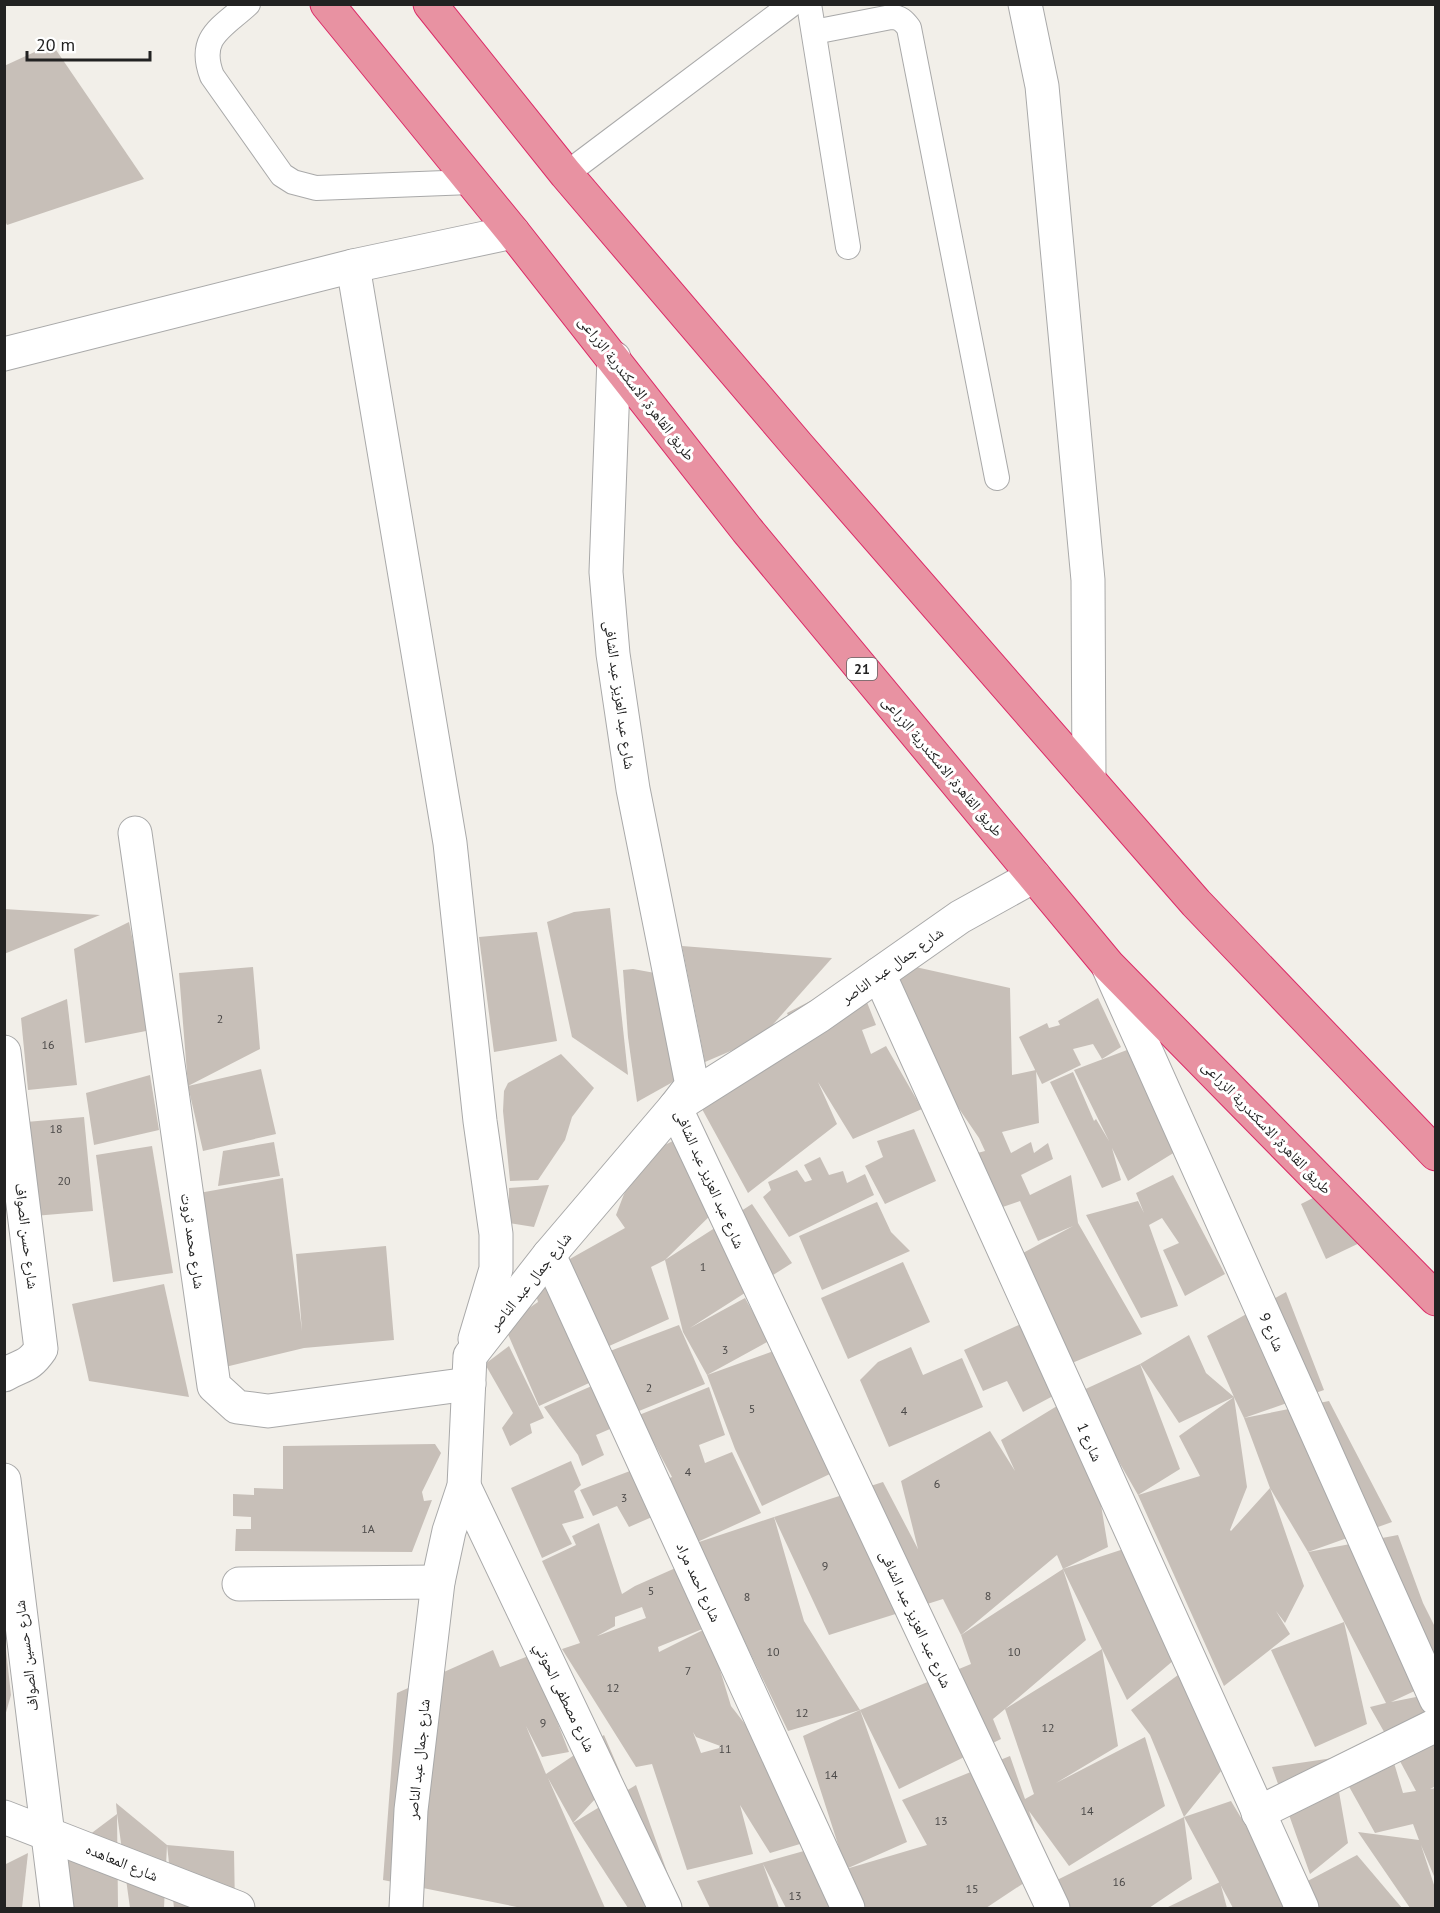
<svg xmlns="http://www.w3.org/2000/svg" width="1440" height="1913" font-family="'PT Sans','Noto Naskh Arabic',sans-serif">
  <rect width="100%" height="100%" fill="#f2efe9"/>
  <g fill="#c7bfb8" fill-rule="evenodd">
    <polygon points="52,44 144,179 7,225 4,219 4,66"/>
    <polygon points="610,908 628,1075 572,1037 547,922 574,912"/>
    <polygon points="4,909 100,915 4,954"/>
    <polygon points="129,922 151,1030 85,1043 74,949"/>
    <polygon points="537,932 557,1041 494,1052 479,937"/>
    <polygon points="682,946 832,958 761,1038 705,1062"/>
    <polygon points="911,966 1010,988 1012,1075 1036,1070 1039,1123 1002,1132 1011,1153 1031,1142 1034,1153 1048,1143 1053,1159 1021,1175 1030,1195 1071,1175 1078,1223 1142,1334 1072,1363 1023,1253 1073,1226 1038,1241 1020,1201 994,1210 966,1156 985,1151 979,1138 885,1000"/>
    <polygon points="253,967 260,1049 188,1086 261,1069 276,1134 203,1151 188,1086 179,973"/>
    <polygon points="633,969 666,975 685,1072 671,1083 637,1102 628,1037 623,970"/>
    <polygon points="857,977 876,1025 862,1030 871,1054 886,1046 922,1109 853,1139 818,1082 837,1124 748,1193 702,1109 798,1039 787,1013"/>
    <polygon points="1098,998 1121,1047 1102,1059 1093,1044 1073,1049 1081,1065 1042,1084 1019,1037 1047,1023 1049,1028 1060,1025 1058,1021"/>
    <polygon points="67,999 77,1085 28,1090 21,1018"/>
    <polygon points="1127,1050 1175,1152 1128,1181 1112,1148 1121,1180 1102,1188 1050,1082 1073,1072 1094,1121 1096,1119 1109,1141 1074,1070"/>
    <polygon points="561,1054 594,1088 572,1117 565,1140 538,1180 510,1181 503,1111 504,1091 508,1083"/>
    <polygon points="150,1075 159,1130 94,1145 86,1093"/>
    <polygon points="84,1117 93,1211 34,1216 26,1122"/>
    <polygon points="914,1129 936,1181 885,1204 865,1166 883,1157 877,1141"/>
    <polygon points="673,1141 722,1204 665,1260 752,1204 792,1263 690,1328 745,1298 769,1341 707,1375 779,1349 832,1473 762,1506 735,1449 707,1375 683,1332 665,1260 651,1267 669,1319 607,1347 568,1260 625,1228 616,1215 624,1194 654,1150"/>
    <polygon points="274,1142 280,1176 218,1186 223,1151"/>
    <polygon points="152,1146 173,1273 113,1282 96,1155"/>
    <polygon points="820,1157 829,1175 843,1171 847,1183 865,1174 874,1195 789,1237 763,1197 771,1190 768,1182 797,1170 805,1182 812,1180 804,1165"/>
    <polygon points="1173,1175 1225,1274 1185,1296 1163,1250 1179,1243 1162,1218 1149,1225 1178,1306 1141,1318 1086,1215 1138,1201 1144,1213 1136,1193"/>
    <polygon points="283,1178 302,1331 296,1254 386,1246 394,1340 304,1348 217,1369 199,1193"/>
    <polygon points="549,1185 534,1227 509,1223 509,1188"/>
    <polygon points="1315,1197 1368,1239 1326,1259 1301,1204"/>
    <polygon points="877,1202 891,1232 910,1251 822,1290 799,1236"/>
    <polygon points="903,1262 930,1322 848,1359 821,1298"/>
    <polygon points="554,1279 600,1378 539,1406 504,1325 538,1302 534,1287"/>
    <polygon points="164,1284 189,1397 89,1381 72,1304"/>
    <polygon points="1286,1292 1324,1390 1244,1418 1234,1397 1247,1487 1230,1530 1231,1531 1270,1488 1244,1418 1329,1401 1392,1522 1308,1552 1270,1488 1304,1586 1285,1623 1276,1611 1290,1634 1224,1686 1138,1495 1200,1476 1179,1436 1234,1397 1179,1423 1140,1364 1180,1469 1138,1495 1079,1392 1140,1364 1189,1335 1206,1373 1234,1397 1207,1336"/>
    <polygon points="1023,1323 1053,1396 1023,1412 1007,1381 983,1391 964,1350"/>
    <polygon points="679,1325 705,1384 639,1411 610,1351"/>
    <polygon points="509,1346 544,1418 530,1424 532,1433 510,1446 502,1428 513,1413 485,1364"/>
    <polygon points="911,1347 923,1375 962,1358 983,1407 889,1447 860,1380 878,1362"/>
    <polygon points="603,1381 603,1411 610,1429 596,1435 604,1455 582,1466 578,1455 544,1407"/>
    <polygon points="709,1387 725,1435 699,1445 705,1463 732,1452 761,1513 693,1544 774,1517 804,1621 860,1710 788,1731 743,1638 693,1544 665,1480 672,1477 639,1415"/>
    <polygon points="1057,1406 1098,1487 1108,1547 1063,1569 1086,1640 1005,1709 1102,1649 1063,1569 1148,1541 1174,1660 1127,1700 1102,1649 1118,1746 1056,1783 1145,1737 1165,1806 1069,1866 1029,1811 1048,1867 986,1908 866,1908 846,1869 803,1736 860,1710 907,1842 846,1869 927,1845 902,1800 1010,1756 1025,1799 1034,1794 1005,1709 993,1719 1001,1739 899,1789 860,1710 971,1664 961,1635 1063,1569 1057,1555 961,1635 943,1599 829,1635 774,1517 883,1482 918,1549 901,1481 990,1431 1015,1471 1001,1440"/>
    <polygon points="435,1444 441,1453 422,1492 424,1501 432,1500 412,1552 235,1551 236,1529 251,1529 251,1517 233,1516 233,1494 254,1495 254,1488 283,1489 283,1446"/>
    <polygon points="571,1461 581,1485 574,1491 584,1518 562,1524 572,1544 542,1558 511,1488"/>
    <polygon points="630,1471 652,1517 629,1527 617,1506 593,1516 580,1490"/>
    <path d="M599 1523 622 1594 635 1586 680 1566 707 1627 731 1706 745 1724 810 1841 770 1853 740 1805 753 1854 687 1870 652 1764 636 1767 562 1649 580 1643 542 1561 576 1545 572 1536ZM642 1607 646 1618 597 1636 615 1626V1617ZM705 1628V1629L659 1652 658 1647ZM693 1732 696 1737 723 1747 701 1753Z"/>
    <polygon points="1398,1535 1423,1603 1436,1629 1436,1681 1391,1702 1436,1693 1436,1786 1430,1789 1436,1788 1436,1881 1421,1845 1436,1891 1436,1908 1410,1908 1358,1832 1419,1840 1413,1824 1375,1833 1333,1758 1348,1843 1310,1874 1272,1767 1333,1758 1386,1736 1403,1793 1416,1791 1387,1737 1370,1707 1386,1703 1308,1552"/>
    <polygon points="1344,1622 1367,1724 1315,1747 1271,1650"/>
    <polygon points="4,1650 6,1650 11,1695 5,1716"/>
    <polygon points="493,1650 500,1667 531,1655 569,1752 542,1757 526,1726 546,1774 604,1735 620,1772 573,1823 636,1785 680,1908 628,1908 573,1823 548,1778 605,1908 522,1908 383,1880 397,1693"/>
    <polygon points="1186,1669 1221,1771 1184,1817 1231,1801 1295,1908 1233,1908 1184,1817 1192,1879 1149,1908 1071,1908 1055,1881 1184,1817 1150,1735 1131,1710"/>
    <polygon points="116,1803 167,1845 234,1851 235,1908 174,1908 167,1845 164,1908 130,1908 117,1814 118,1908 73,1908 61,1856 117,1814"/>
    <polygon points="811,1849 836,1908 786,1908 763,1864 779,1908 710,1908 697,1881"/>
    <polygon points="28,1853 22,1908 4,1908 4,1865"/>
    <polygon points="1357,1855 1402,1908 1306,1908 1300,1885"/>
    <polygon points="1220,1882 1227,1908 1166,1908"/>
  </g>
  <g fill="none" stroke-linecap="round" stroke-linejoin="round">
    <g stroke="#a9a9a9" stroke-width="26">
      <g id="lane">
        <path d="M248 4C222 28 197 37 212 76L282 175 293 182 316 188 471 182"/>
        <polyline points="809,4 848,247"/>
        <path d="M814 32 891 17C900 17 904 21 909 28L997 478"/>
        <polyline points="566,174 792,4"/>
      </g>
    </g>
    <g stroke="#a9a9a9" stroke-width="35">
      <g id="street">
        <polyline points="1025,4 1042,86 1088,580 1089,780"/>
        <polyline points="353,266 450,843 480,1121 496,1234 496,1269 475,1339"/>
        <polyline points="4,354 353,266 513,232"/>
        <polyline points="614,358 606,572 613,654 633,789 692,1085 675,1107 1053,1908"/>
        <polyline points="135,833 214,1386 237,1407 268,1411 469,1384"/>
        <polyline points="1108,966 1436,1699"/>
        <polyline points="879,974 1302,1908"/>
        <path d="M4 1052 41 1349C28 1368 23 1364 4 1375"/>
        <polyline points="549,1255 848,1908"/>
        <polyline points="4,1480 57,1908"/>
        <polyline points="464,1486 665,1908"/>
        <polyline points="239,1584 438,1582"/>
        <polyline points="1258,1813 1436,1725"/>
        <polyline points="4,1817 238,1908"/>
        <polyline points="406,1908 411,1810 438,1582 449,1531 464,1486 470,1356 549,1255 675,1107 819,1016 960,917 1034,876"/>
      </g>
    </g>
    <g stroke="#dc2a67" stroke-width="35">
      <g id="highway">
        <polyline points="327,4 513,232 747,530 1108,965 1436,1299"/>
        <polyline points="430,4 566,174 798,446 1196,903 1436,1154"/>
      </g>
    </g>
    <use href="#lane" stroke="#fff" stroke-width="24"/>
    <use href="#street" stroke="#fff" stroke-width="33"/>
    <use href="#highway" stroke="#e892a2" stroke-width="33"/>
  </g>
  <g text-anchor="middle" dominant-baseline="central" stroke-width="6" stroke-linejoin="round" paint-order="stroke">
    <g font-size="12" fill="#4b4948">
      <text x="220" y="1018">2</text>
      <text x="48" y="1044">16</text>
      <text x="56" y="1128">18</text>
      <text x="64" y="1180">20</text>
      <text x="703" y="1266">1</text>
      <text x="725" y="1349">3</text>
      <text x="649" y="1387">2</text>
      <text x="752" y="1408">5</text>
      <text x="904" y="1410">4</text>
      <text x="688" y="1471">4</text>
      <text x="937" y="1483">6</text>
      <text x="624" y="1497">3</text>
      <text x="368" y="1528">1A</text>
      <text x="825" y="1565">9</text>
      <text x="651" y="1590">5</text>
      <text x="988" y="1595">8</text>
      <text x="747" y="1596">8</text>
      <text x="773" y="1651">10</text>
      <text x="1014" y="1651">10</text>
      <text x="688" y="1670">7</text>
      <text x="613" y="1687">12</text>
      <text x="802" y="1712">12</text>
      <text x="543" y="1722">9</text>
      <text x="1048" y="1727">12</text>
      <text x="725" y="1748">11</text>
      <text x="831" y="1774">14</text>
      <text x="1087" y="1810">14</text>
      <text x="941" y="1820">13</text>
      <text x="1119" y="1881">16</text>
      <text x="972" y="1888">15</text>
      <text x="795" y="1895">13</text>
    </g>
    <rect fill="#fff" stroke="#646464" stroke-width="1.5" x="847" y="658" width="30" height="22" rx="4.5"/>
    <g font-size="14" font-weight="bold" fill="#222">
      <text x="862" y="669">21</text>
    </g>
    <g font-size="15" fill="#222" stroke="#fff">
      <text transform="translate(637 388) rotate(52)">طريق القاهرة, الاسكندرية الزراعى</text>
      <text transform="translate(620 695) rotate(82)">شارع عبد العزيز عبد الشافى</text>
      <text transform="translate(943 766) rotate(50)">طريق القاهرة, الاسكندرية الزراعى</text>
      <text transform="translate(892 965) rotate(-35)">شارع جمال عبد الناصر</text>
      <text transform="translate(1267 1127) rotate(46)">طريق القاهرة, الاسكندرية الزراعى</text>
      <text transform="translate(710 1179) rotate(66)">شارع عبد العزيز عبد الشافى</text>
      <text transform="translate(27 1236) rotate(83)">شارع حسن الصواف</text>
      <text transform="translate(193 1241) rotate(82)">شارع محمد ثروت</text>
      <text transform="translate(530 1281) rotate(-51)">شارع جمال عبد الناصر</text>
      <text transform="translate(1272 1332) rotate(66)">شارع 9</text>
      <text transform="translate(1090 1442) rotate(66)">شارع 1</text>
      <text transform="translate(699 1582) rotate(65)">شارع احمد مراد</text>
      <text transform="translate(916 1619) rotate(65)">شارع عبد العزيز عبد الشافى</text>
      <text transform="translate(26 1656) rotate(-97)">شارع حسين الصواف</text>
      <text transform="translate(565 1697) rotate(64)">شارع مصطفى الحوتي</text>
      <text transform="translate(418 1759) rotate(-84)">شارع جمال عبد الناصر</text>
      <text transform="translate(122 1862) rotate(22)">شارع المعاهده</text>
    </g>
  </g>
  <rect width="1440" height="1913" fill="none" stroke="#222222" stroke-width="12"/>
  <path d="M27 51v9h123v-9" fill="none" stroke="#222222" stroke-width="3"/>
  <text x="36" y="51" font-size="18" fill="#222222" stroke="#ffffff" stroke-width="4.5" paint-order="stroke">20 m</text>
</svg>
